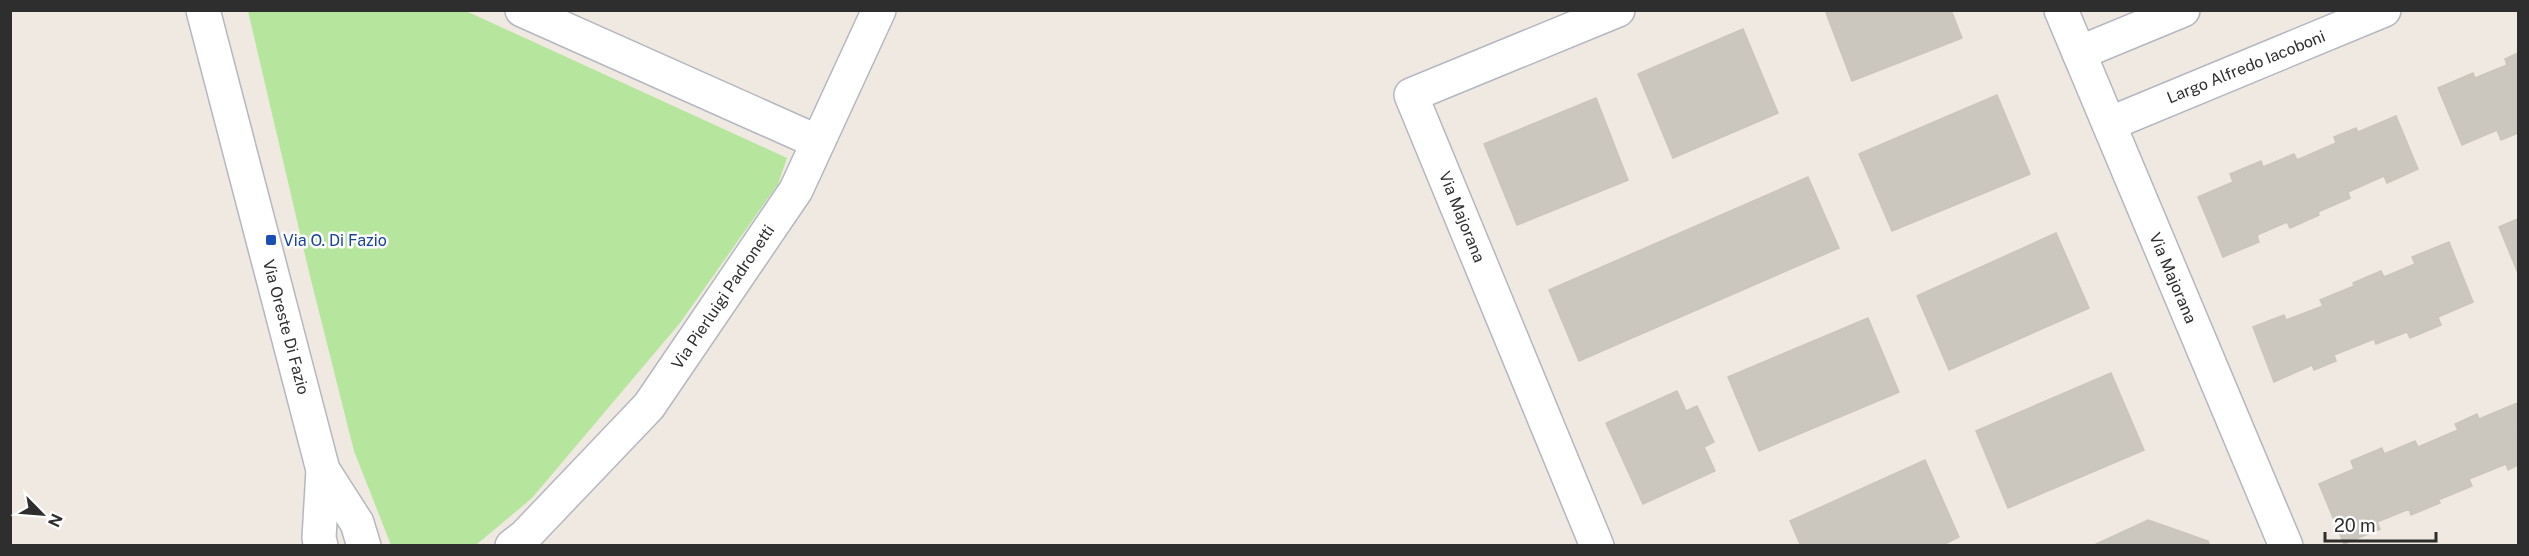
<svg xmlns="http://www.w3.org/2000/svg" width="2529" height="556" font-family="'Public Sans',sans-serif">
  <rect width="100%" height="100%" fill="#efe9e1"/>
  <polygon fill="#b6e59e" points="248,11 466,11 787,158 778,184 680,323 532,498 476,545 391,545 354,451 310,276"/>
  <g fill="#cbc7bf" stroke="#cbc5ba" stroke-width="1.5">
    <polygon points="1825,10 1951,10 1962,38 1852,81"/>
    <polygon points="1743,29 1778,113 1673,158 1638,74"/>
    <polygon points="2518,53 2518,133 2501,140 2497,130 2462,145 2438,88 2473,73 2475,78 2507,65 2505,59"/>
    <polygon points="1997,95 2030,174 1892,231 1859,154"/>
    <polygon points="1596,98 1628,180 1517,225 1484,144"/>
    <polygon points="2396,116 2418,169 2387,183 2384,176 2348,192 2350,198 2318,212 2319,215 2290,228 2287,222 2257,235 2259,242 2223,257 2198,197 2233,182 2230,174 2261,161 2263,167 2294,154 2297,160 2336,143 2334,137 2356,128 2358,132"/>
    <polygon points="1808,177 1839,248 1579,361 1549,290"/>
    <polygon points="2518,219 2518,273 2499,227"/>
    <polygon points="2056,233 2089,308 1949,370 1917,296"/>
    <polygon points="2449,242 2473,302 2438,317 2441,325 2410,338 2407,332 2376,344 2374,339 2334,355 2336,361 2314,370 2312,365 2274,382 2253,327 2284,315 2286,320 2323,306 2320,300 2354,286 2353,283 2381,271 2384,277 2415,264 2412,257"/>
    <polygon points="1868,318 1899,392 1759,451 1728,377"/>
    <polygon points="2111,373 2144,450 2008,508 1976,431"/>
    <polygon points="1677,391 1686,411 1697,406 1714,442 1704,447 1715,471 1643,504 1606,423"/>
    <polygon points="2517,403 2518,465 2508,470 2506,464 2469,479 2472,486 2438,500 2440,503 2411,515 2409,509 2377,522 2380,529 2344,544 2319,484 2354,469 2351,461 2382,448 2384,454 2415,441 2418,447 2458,430 2455,424 2477,414 2479,419"/>
    <polygon points="1925,460 1959,537 1941,546 1801,546 1790,521"/>
    <polygon points="2148,520 2208,541 2210,546 2092,546"/>
  </g>
  <g fill="none" stroke-linecap="round" stroke-linejoin="round">
    <g stroke="#b4b7c1" stroke-width="36">
      <g id="street">
        <polyline points="522,10 818,142"/>
        <polyline points="2061,10 2286,546"/>
        <polyline points="2079,53 2183,10"/>
        <polyline points="2109,124 2384,10"/>
        <polyline points="512,546 525,536 649,406 796,190 879,10"/>
        <polyline points="1597,546 1411,95 1618,10"/>
      </g>
    </g>
    <g stroke="#b4b7c1" stroke-width="36">
      <g id="secondary">
        <polyline points="203,10 323,470 357,523 364,546"/>
        <polyline points="321,546 319,538 323,470"/>
      </g>
    </g>
    <use href="#street" stroke="#fff" stroke-width="33"/>
    <use href="#secondary" stroke="#fff" stroke-width="33"/>
  </g>
  <rect fill="#1a4fb4" stroke="#fff" stroke-width="2" x="265" y="234" width="12" height="12" rx="3"/>
  <g text-anchor="middle" dominant-baseline="central" stroke-width="5" stroke-linejoin="round" paint-order="stroke">
    <g font-size="16" fill="#2e2e2e" stroke="#fff">
      <text transform="translate(2246 67) rotate(-22)">Largo Alfredo Iacoboni</text>
      <text transform="translate(1462 217) rotate(68)">Via Majorana</text>
      <text transform="translate(2173 278) rotate(67)">Via Majorana</text>
      <text transform="translate(723 297) rotate(-56)">Via Pierluigi Padronetti</text>
      <text transform="translate(286 327) rotate(75)">Via Oreste Di Fazio</text>
    </g>
    <g font-size="16" fill="#164399" stroke="#fff" text-anchor="start">
      <text x="283" y="240">Via O. Di Fazio</text>
    </g>
  </g>
  <rect width="2529" height="556" fill="none" stroke="#2e2e2e" stroke-width="24"/>
  <g transform="translate(42 514) rotate(115)" stroke="#ffffff" stroke-width="4.5" paint-order="stroke">
  <path d="M0-4.5L10 22L0 15L-10 22Z" fill="#2e2e2e"/>
  <text y="-9" font-size="16" font-weight="bold" text-anchor="middle" fill="#2e2e2e">N</text>
  </g>
  <path d="M2325 532v9h111v-9" fill="none" stroke="#2e2e2e" stroke-width="3"/>
  <text x="2334" y="532" font-size="18" fill="#2e2e2e" stroke="#ffffff" stroke-width="4.5" paint-order="stroke">20 m</text>
</svg>
